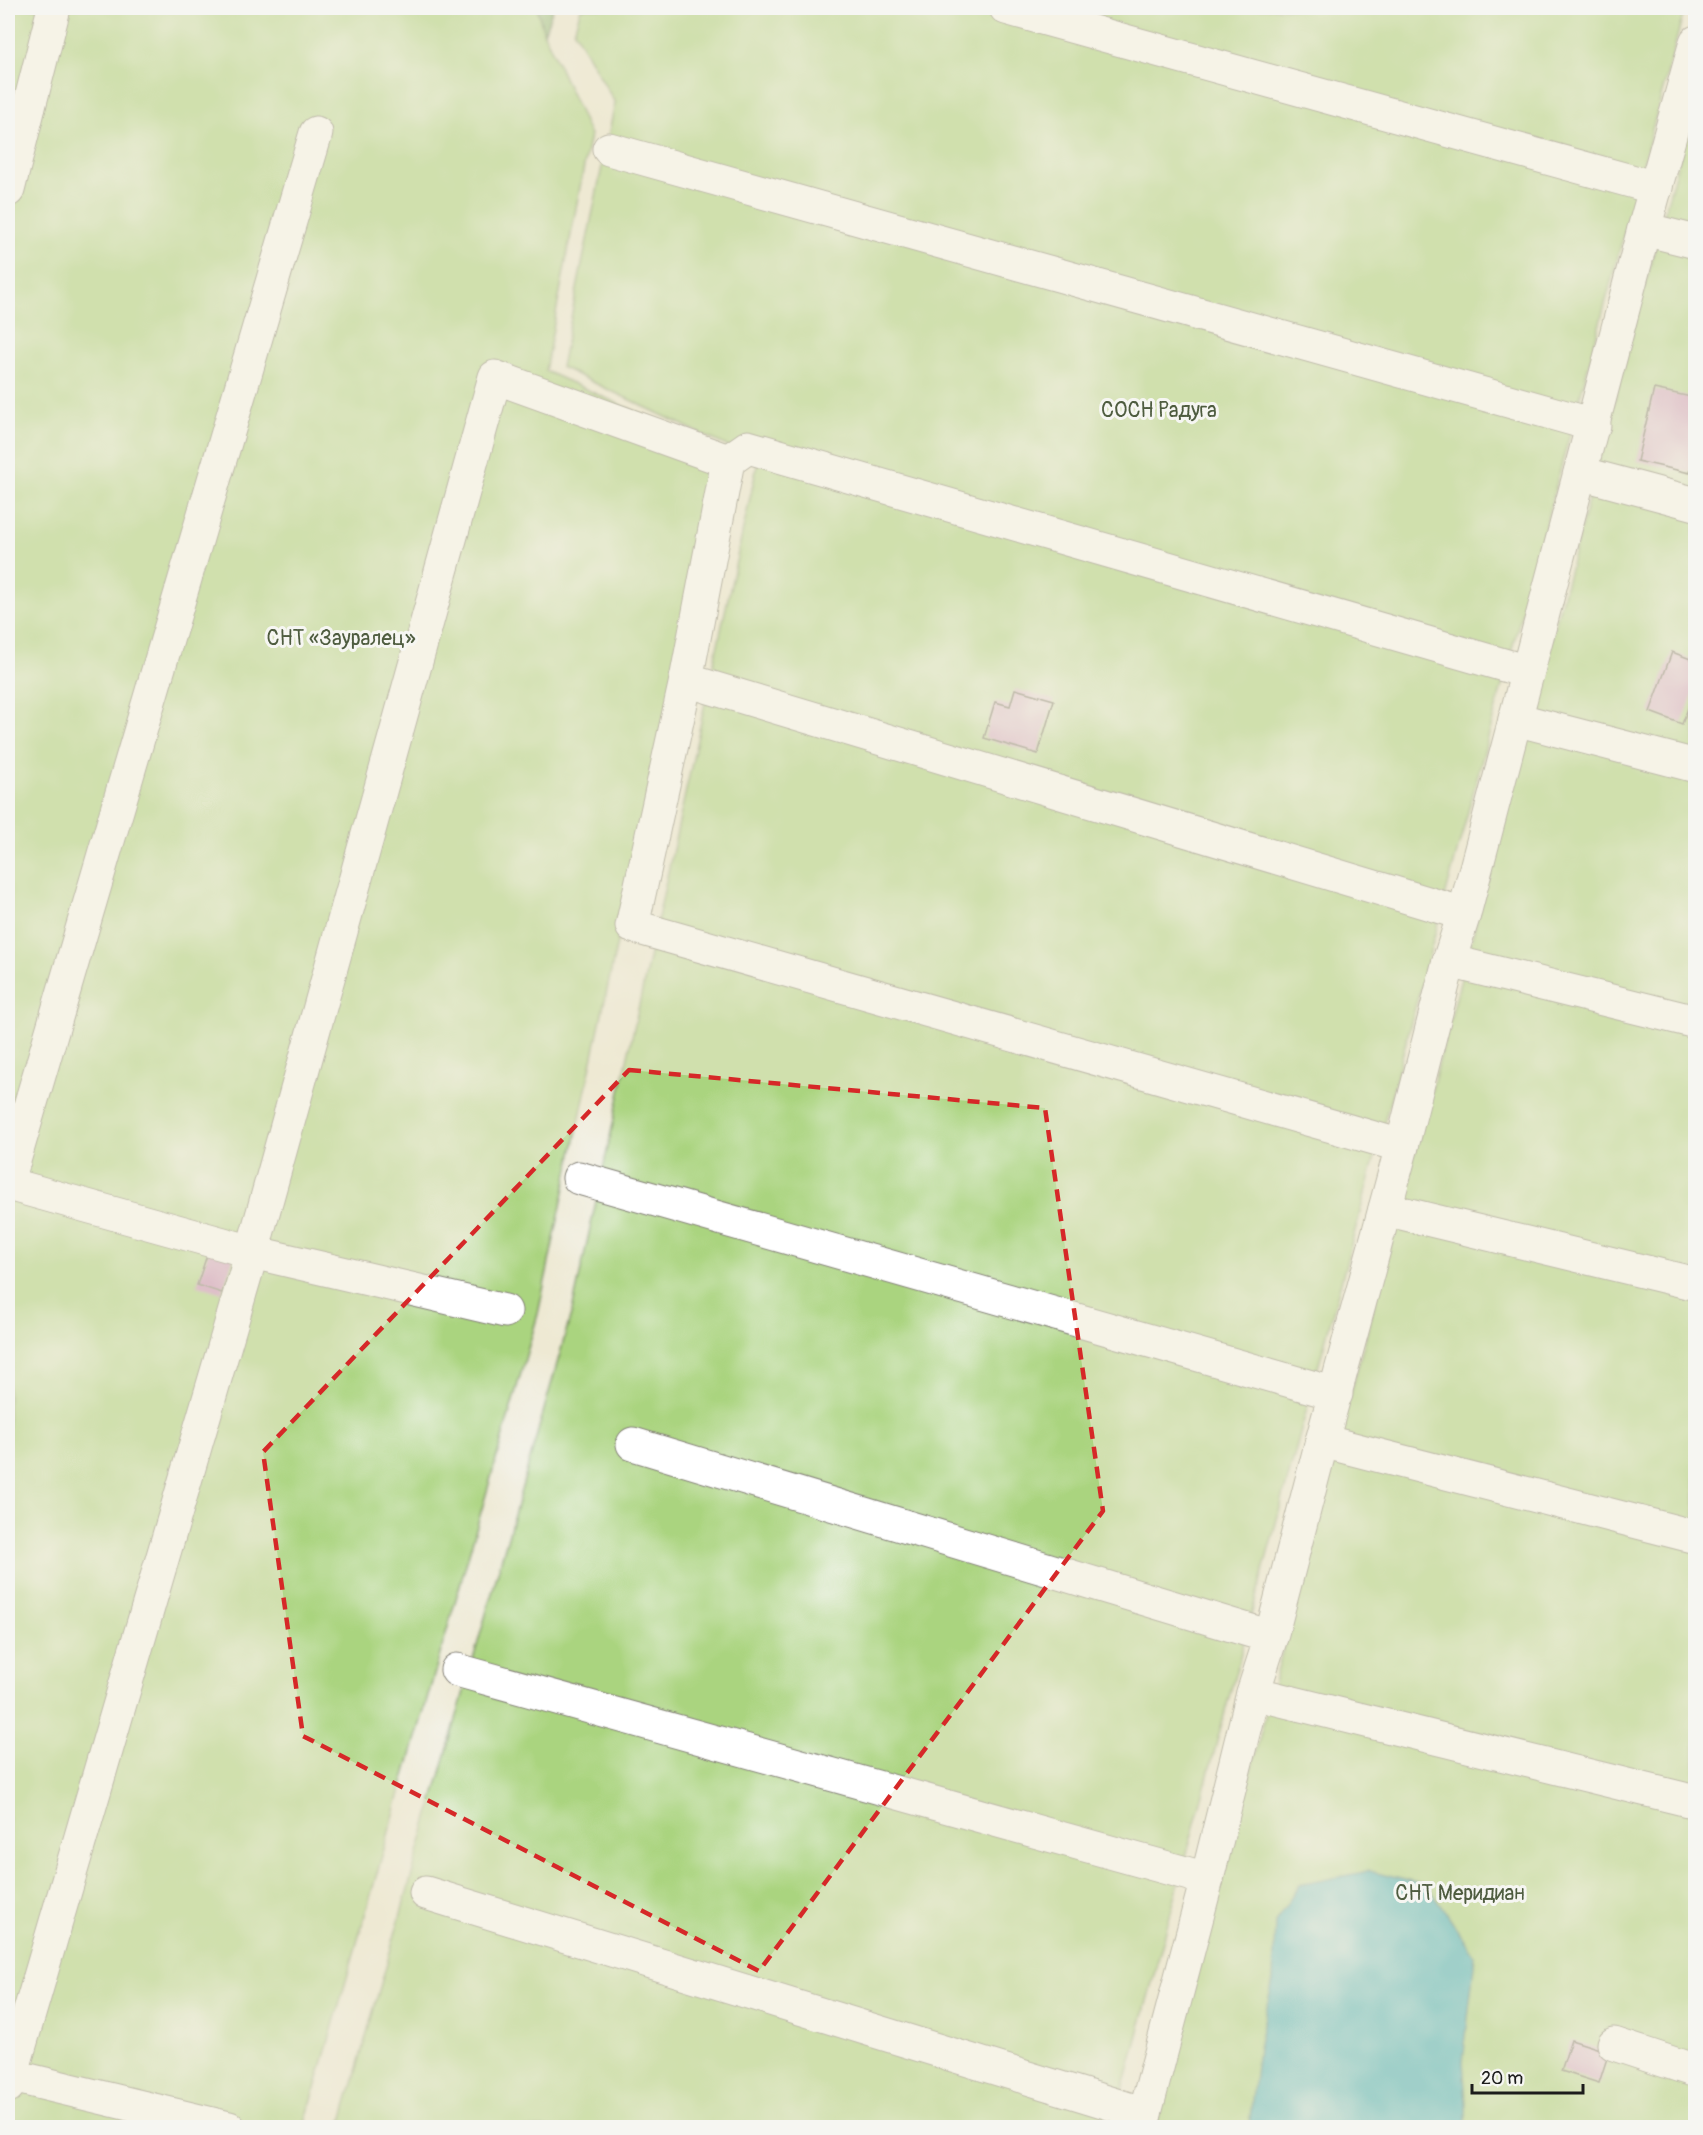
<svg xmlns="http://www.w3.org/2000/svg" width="1703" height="2135" font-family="Pangolin,sans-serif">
  <rect width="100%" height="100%" fill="#f6f6f2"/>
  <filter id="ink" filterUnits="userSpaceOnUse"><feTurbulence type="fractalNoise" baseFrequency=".0167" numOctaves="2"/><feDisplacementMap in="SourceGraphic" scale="12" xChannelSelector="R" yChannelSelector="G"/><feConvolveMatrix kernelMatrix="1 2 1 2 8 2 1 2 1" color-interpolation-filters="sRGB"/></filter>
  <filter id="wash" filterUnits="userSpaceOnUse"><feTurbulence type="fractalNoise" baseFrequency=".008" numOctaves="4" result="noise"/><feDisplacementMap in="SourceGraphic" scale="24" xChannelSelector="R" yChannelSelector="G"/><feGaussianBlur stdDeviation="1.35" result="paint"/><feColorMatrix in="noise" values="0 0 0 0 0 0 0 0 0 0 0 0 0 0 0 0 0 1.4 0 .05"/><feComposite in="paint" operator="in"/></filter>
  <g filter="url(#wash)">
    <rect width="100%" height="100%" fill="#eee9d3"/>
    <g fill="#aad47f" stroke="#63784e" stroke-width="1.5">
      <polygon points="8,8 537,8 544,33 590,135 545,371 722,450 538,1314 304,2127 8,2128"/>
      <polygon points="581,8 1685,8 1113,2127 340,2128 572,1311 758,461 561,367 615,103 574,31"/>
      <polygon points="1695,98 1695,2127 1156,2127"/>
    </g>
    <polygon fill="#87b66e" stroke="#526945" stroke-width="1.5" points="537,8 553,8 544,33"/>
    <polygon fill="#41b0bc" stroke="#2e666c" stroke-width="1.5" points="1369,1871 1428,1886 1475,1956 1463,2062 1466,2102 1466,2127 1249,2127 1258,2048 1273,1980 1275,1922 1299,1885"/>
    <g id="blocks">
      <g fill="#cb8ebd">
        <polygon points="1654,389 1696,398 1696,450 1690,473 1637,461"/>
        <polygon points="1672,652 1696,661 1696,687 1682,724 1650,712"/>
        <polygon points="1015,689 1054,700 1038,754 984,738 995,702 1010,706"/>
        <polygon points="210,1246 235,1254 222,1293 197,1285"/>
        <polygon points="1571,2040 1609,2052 1599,2083 1561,2071"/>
      </g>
    </g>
  </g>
  <g filter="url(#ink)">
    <use href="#blocks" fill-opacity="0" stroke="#858278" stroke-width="1.5"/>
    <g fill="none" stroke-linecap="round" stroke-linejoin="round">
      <g stroke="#858278" stroke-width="35">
        <g id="minor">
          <polyline points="1006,8 1656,188"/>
          <polyline points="609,149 1594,425"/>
          <polyline points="8,190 54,8"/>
          <polyline points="1644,229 1696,242"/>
          <polyline points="1580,473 1696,504"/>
          <polyline points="686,680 1464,914"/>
          <polyline points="1515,719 1696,766"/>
          <polyline points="1449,961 1696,1022"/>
          <polyline points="1402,1146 632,926 686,680 728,461 748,447 1528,672"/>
          <polyline points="579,1178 1336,1394"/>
          <polyline points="8,1181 316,133"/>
          <polyline points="8,1184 252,1252 505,1311"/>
          <polyline points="1385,1209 1696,1284"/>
          <polyline points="1322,1441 1696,1537"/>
          <polyline points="633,1444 1271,1637"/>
          <polyline points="457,1670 1207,1879"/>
          <polyline points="1253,1693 1696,1802"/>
          <polyline points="426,1893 1145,2114"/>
          <polyline points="1614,2044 1696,2071"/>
          <polyline points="8,2075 229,2128"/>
          <polyline points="8,2086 252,1252 495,377 728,461"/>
          <polyline points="1141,2128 1207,1879 1253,1693 1271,1637 1322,1441 1402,1146 1449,961 1464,914 1644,229 1696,42"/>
        </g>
      </g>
      <use href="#minor" stroke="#fff" stroke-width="33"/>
    </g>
  </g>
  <path d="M0 0H1703V2135H0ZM629 1070 1045 1108 1103 1511 759 1971 303 1736 263 1452Z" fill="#eee9d3" fill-opacity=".55" fill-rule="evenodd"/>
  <path fill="none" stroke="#d62828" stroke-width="4.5" stroke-dasharray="12 8" stroke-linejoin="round" d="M629 1070 1045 1108 1103 1511 759 1971 303 1736 263 1452Z"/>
  <g text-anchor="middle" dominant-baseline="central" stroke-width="6" stroke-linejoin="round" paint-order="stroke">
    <g font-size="21" fill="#4e5c3f" stroke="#f6f6f2">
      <text x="1159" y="410">СОСН Радуга</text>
      <text x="341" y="638">СНТ «Зауралец»</text>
      <text x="1460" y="1893">СНТ Меридиан</text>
    </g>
  </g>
  <rect width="1703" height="2135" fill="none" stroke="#f6f6f2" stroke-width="30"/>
  <path d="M1472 2084v9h111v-9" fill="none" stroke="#1c1c1c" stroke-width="3"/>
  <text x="1481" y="2084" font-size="18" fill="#1c1c1c" stroke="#f6f6f2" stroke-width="4.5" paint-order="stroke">20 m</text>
</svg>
